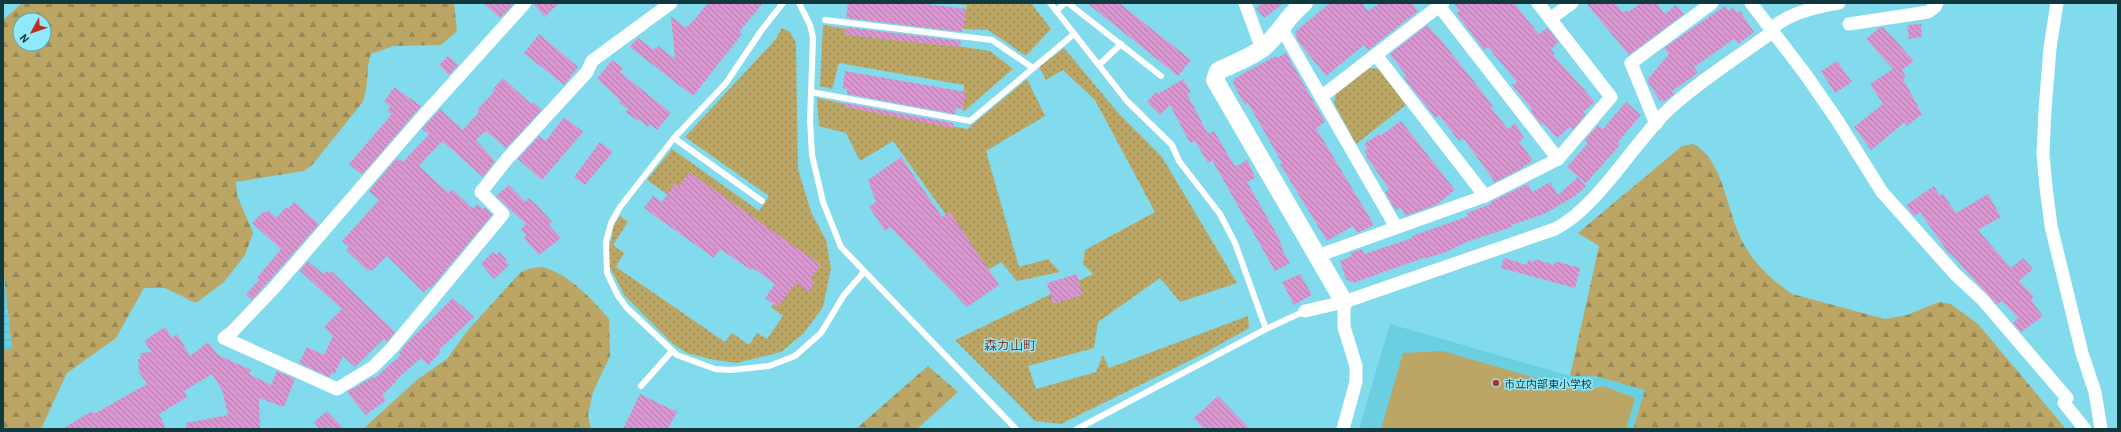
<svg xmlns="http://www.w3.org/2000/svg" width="2121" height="432" font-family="Barlow,'Noto Sans JP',sans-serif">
  <defs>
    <pattern id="industrial-grid" width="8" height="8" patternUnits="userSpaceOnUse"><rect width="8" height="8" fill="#6acfe1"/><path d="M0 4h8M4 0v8" fill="none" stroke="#5bb2c2"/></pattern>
    <pattern id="grass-dots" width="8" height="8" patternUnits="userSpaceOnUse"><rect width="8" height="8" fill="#bba666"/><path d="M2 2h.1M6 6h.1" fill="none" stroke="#978855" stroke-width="1.8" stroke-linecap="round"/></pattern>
    <pattern id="forest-firs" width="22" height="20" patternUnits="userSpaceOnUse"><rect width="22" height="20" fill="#bba666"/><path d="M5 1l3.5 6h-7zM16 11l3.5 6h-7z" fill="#978855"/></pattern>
    <pattern id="building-back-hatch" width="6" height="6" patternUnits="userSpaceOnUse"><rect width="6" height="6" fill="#db96d2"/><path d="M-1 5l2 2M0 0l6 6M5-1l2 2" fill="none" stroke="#b07bac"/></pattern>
  </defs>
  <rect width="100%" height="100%" fill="#82dbed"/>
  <polygon fill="#6acfe1" points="1390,324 1570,376 1595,376 1645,390 1633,429 1359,429"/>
  <polygon fill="url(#industrial-grid)" points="3,266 12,350 3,350"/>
  <g fill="url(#grass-dots)">
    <polygon points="948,3 1031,3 1051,29 1026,56 988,30 962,29 967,5"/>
    <polygon points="823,25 990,51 1013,69 963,112 964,85 839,63 832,89 820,86"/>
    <polygon points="782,28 790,32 796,43 798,169 811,212 826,240 831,268 823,307 804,333 781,352 736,363 710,359 687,353 673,344 625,296 609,266 609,249 614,225 620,216 628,222 613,245 624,253 616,267 725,342 732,333 749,345 757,333 767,339 783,316 771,307 790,281 647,180 672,149 759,211 769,196 685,137 775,40"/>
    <polygon points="1064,48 1119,114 1162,157 1237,283 1180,302 1160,278 1098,322 1094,348 1028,366 1036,389 1096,372 1103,355 1109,368 1248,316 1249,328 1205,353 1061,424 1035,421 955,340 1093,274 1083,264 1085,250 1155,212 1095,100 1063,70 1046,80 1039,67"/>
    <polygon points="1369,68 1379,69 1406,105 1356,144 1334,103 1336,94"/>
    <polygon points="1027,79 1045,116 986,151 1019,267 1048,259 1060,272 1017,281 1001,262 986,271 893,141 860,161 846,133 819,126 817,98 967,129"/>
  </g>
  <g fill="url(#forest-firs)" fill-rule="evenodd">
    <path d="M22 3H454L457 31 441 45 393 46 371 54C365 70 370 86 362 103L313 164 304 171 236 182 237 195 253 233 245 255 224 282 196 303 165 288H144L116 338 67 373 41 429H3V350L12 349 3 266V20ZM20 20H44V44H20Z"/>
    <path d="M1693 144C1724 159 1727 214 1743 243 1755 265 1772 280 1792 294L1885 319 1907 315 1939 302 1951 304 1978 324 2066 429H1633L1645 390 1595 376H1570L1599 246 1578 233 1682 146Z"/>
    <path d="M543 267C570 275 591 298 609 319L610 356 593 392 588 415 591 429H363L418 379 447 359 468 330 521 272 532 268Z"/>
    <polygon points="928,366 958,392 917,429 856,429"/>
  </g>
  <polygon fill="#bba666" points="1443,351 1583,392 1603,386 1635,398 1626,429 1381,429 1403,353"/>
  <g fill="url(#building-back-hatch)">
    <polygon points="483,3 514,3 500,18"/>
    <polygon points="533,3 559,3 545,17"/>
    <polygon points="708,3 763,3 739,32 742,34 693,96 630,47 638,38 654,50 658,46 675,59 671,16 686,28 688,25 689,26"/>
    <polygon points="848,3 920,3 966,9 965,26 963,26 962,32 846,18"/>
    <polygon points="1087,3 1119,3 1191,60 1178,76"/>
    <polygon points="1263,3 1284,3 1264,18 1256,8"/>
    <polygon points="1330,3 1362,3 1368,11 1380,3 1412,3 1418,11 1368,50 1364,45 1326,76 1298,41 1295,32"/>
    <polygon points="1453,3 1514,3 1539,34 1547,28 1559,42 1551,49 1555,54 1553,55 1595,102 1583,112 1586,114 1573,130 1570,127 1557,138 1543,123 1541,125 1531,111 1532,109 1512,85 1517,82 1488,47 1484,50 1456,13 1460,11"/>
    <polygon points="1586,3 1615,3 1623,13 1627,10 1628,12 1641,3 1656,3 1665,14 1676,5 1684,14 1629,55"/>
    <polygon points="1725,6 1728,11 1733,7 1737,13 1740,11 1754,32 1738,44 1734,39 1694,67 1698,73 1672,91 1674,94 1673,95 1663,102 1662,99 1660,101 1647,80 1669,54 1664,48"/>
    <polygon points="1921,24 1922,37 1909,39 1907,25"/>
    <polygon points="1427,25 1441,40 1493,106 1491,108 1508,129 1515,123 1524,138 1519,142 1533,160 1519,170 1495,182 1463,138 1459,141 1439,115 1436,118 1404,78 1406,75 1390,54"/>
    <polygon points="845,27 961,41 960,47 845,35"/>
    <polygon points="1883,27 1914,61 1902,70 1906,77 1903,79 1922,114 1907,126 1905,122 1871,150 1854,127 1883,104 1870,84 1893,69 1866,39 1879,28"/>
    <polygon points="539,34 578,67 564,85 524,53"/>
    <polygon points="1286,53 1325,122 1316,128 1374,225 1357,233 1353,226 1327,241 1280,164 1282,163 1248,103 1245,105 1233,83 1234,79 1246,72 1276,56 1277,58"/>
    <polygon points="448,56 458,65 449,75 439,65"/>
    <polygon points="612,60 623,68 620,72 671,113 657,130 650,124 648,127 639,119 638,121 626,112 628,109 619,103 621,101 597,79"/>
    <polygon points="1837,61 1852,82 1835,93 1821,71"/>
    <polygon points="845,71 966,92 963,109 956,108 955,114 847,94 847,89 843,88"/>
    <polygon points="503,78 531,104 533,102 542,110 506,148 486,131 476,140 495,161 483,177 442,141 419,166 448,193 452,189 473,209 477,204 483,209 485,207 492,215 431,288 429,287 424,293 387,256 372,271 370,269 368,271 346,250 349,247 342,241 379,200 369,191 397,158 403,162 429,134 422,129 440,109 463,130 479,112 477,110 492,94 495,90 493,89"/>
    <polygon points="1183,79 1191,92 1187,94 1208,134 1214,131 1234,165 1237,166 1247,160 1252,170 1255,178 1247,182 1279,238 1283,251 1290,263 1275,271 1212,160 1208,163 1195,141 1190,143 1170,105 1160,115 1147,102 1156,92 1158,94"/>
    <polygon points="394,87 421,106 362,175 349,164 392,114 387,111 391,106 384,102"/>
    <polygon points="1626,102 1641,115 1618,142 1620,145 1586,183 1567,167 1588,143 1585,140 1598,125 1603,129"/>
    <polygon points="845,103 953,123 953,128 845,107"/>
    <polygon points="564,117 583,132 542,180 518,159 539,136 546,141"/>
    <polygon points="1401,121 1455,190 1436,205 1405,216 1401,207 1396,210 1393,206 1385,192 1389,189 1366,156 1367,155 1364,151 1368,149 1364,144 1379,134 1380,136"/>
    <polygon points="600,142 613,152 585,185 574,177"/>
    <polygon points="901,157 942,217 950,212 999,285 967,307 890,227 885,231 869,207 876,202 868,180"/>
    <polygon points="689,172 821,265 810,279 815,283 808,292 796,283 778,307 765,298 775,284 753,268 751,270 720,249 714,258 644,208 653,196 662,202 675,183 679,187"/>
    <polygon points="1578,177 1586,186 1583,189 1575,196 1544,214 1511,225 1512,227 1469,241 1446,252 1427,258 1426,257 1353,283 1346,279 1340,261 1352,256 1351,253 1362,249 1364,254 1413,238 1412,236 1469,216 1467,213 1491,204 1491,202 1527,184 1533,192 1550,182 1558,195"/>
    <polygon points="509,185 514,190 513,192 515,191 525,202 529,198 538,206 552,222 549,225 561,238 539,255 524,238 526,236 521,229 526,224 496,196"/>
    <polygon points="1934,186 1940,196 1943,194 1956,213 1988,194 2001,217 1978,230 2011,268 2023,258 2033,269 2019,281 2034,296 2031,300 2043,316 2021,332 2013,323 2018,318 2002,301 1997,305 1950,253 1949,254 1920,212 1914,216 1906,205"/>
    <polygon points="294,202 319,224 252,300 246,294 259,280 257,278 281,249 252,223 264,211 266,213 268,210 276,218 286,207 288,209"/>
    <polygon points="493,252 496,255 499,252 507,260 505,262 509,265 494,279 481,264"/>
    <polygon points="1504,258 1527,265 1528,260 1534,262 1535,259 1554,265 1555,261 1580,268 1575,288 1501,268"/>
    <polygon points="308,261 323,274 326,271 329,273 331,271 395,332 387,342 384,339 355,367 343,356 334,375 332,372 329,377 299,363 307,347 324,355 333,336 324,327 342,309 300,271"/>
    <polygon points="1077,274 1083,295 1053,304 1047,283"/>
    <polygon points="1300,274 1312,295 1294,305 1282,282"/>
    <polygon points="453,298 474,317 439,350 441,352 428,365 421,358 395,381 396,382 382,395 386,400 366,415 347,392 373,377 375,378 401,355 399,353 407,343"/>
    <polygon points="165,327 172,338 177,334 190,356 208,342 218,355 251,370 249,374 271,385 277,371 295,379 284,407 259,398 260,429 187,429 186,423 228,415 222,390 212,374 184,391 187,397 159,414 166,429 62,429 92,411 94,414 147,384 139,372 138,359 141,359 140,353 152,352 144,341"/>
    <polygon points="640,394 677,412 668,429 623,429"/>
    <polygon points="1218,396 1250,429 1204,429 1194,418"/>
    <polygon points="327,411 344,429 320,429 314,422"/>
  </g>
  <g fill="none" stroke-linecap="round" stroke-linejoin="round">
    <g stroke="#fff" stroke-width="6">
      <polyline points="783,3 761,31 726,83 674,138 620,207 611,223 606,242 607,273 618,296 627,308 677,355 715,369 731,370 769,366 795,356 821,333 844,295 864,272"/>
      <polyline points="799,3 810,25 813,38 810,120 812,155 823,202 841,247 1016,429"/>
      <polyline points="1050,3 1127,101 1172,145 1179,161 1220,214 1235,243 1266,329"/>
      <polyline points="1068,3 1161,76"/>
      <polyline points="1056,11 1065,3"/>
      <polyline points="825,20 992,40 1033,68"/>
      <polyline points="1099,65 1121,44"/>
      <polyline points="811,92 970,121 1074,34"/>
      <polyline points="674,138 762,201"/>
      <polyline points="641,386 672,351"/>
      <polyline points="1077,429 1266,329 1305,311"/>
    </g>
    <g stroke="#fff" stroke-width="13">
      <polyline points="525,3 423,116 274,288 232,332 224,338 337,389 373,367 392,348 503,214 481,192 507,159 587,72 592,61 671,3"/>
      <polyline points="1245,3 1262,49"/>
      <polyline points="1751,3 1806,75 1837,120 1882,192 1955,274 1982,299 2067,398 2064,403 2085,429"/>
      <polyline points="2057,3 2050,48 2045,110 2043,154 2046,187 2051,226 2082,353 2095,392 2101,429"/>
      <polyline points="1439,6 1558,159"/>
      <polyline points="1550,19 1572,3"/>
      <polyline points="1849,24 1928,12 1935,7 1937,3"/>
      <polyline points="1282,29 1396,227"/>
      <polyline points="1376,55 1485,196"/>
      <polyline points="1321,97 1443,3"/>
      <polyline points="1656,124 1631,63 1712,3"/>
      <polyline points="1317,256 1485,196 1558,159 1611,97 1538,3"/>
      <path d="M1305 311 1344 302 1555 229C1597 208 1633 144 1668 110 1698 82 1735 59 1768 35 1778 15 1819 6 1839 3"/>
      <polyline points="1343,429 1356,382 1356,366 1344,327 1344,302"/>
    </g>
    <path stroke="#fff" stroke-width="18" d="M1304 3C1286 17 1280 34 1263 48 1250 58 1232 64 1218 71L1215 80 1344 302"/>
  </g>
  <circle fill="#bb2f1b" stroke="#8fe9fa" stroke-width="1.5" cx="1496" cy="383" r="4"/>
  <g text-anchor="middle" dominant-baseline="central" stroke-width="3" stroke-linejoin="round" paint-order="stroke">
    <g font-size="11" fill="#11383f" stroke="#8fe9fa" text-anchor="start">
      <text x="1504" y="383">市立内部東小学校</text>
    </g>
    <g font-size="13" fill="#843d31" stroke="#8fe9fa">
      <text x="1010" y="345">森カ山町</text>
    </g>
  </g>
  <rect width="2121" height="432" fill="none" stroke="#11383f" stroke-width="8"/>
  <g transform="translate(32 32) rotate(230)"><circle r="19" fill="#8fe9fa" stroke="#5da2af"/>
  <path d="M0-3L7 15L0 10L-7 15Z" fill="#bb2f1b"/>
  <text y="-6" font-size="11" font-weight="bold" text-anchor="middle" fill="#11383f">N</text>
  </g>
</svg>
